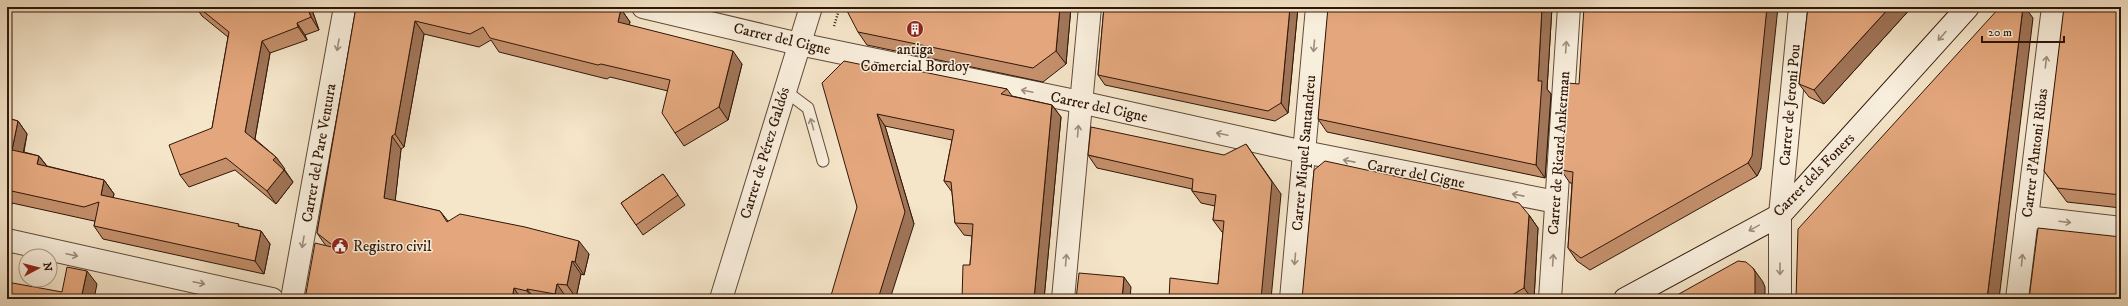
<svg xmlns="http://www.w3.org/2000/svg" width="2128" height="306" font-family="'IM FELL DW Pica',serif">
  <rect width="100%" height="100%" fill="#f5e5c9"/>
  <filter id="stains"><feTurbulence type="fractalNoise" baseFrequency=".005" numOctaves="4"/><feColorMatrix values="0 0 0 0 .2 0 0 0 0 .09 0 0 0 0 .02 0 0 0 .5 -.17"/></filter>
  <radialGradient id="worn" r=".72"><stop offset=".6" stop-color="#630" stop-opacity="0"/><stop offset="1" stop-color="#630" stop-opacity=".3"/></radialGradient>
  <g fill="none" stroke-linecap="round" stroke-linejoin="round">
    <g stroke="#614a38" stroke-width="13">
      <polyline id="lane" points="784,90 808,108 823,161"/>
    </g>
    <g stroke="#614a38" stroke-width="24">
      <g id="street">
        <polyline points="643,7 799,44 1080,102 1304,152 1556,202"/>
        <polyline points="2027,217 2121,228"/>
        <polyline points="7,240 272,299"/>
        <polyline points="292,299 345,7"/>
        <polyline points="721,299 811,7"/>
        <polyline points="1063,299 1090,7"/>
        <polyline points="1291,299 1317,7"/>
        <polyline points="1550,299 1569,7"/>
        <polyline points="1780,299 1780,215 1800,7"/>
        <polyline points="2017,299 2053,7"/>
      </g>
    </g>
    <g stroke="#301608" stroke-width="24">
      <polyline id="secondary" points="1625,299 1780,215 1968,7"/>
    </g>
    <polyline stroke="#301608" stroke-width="2.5" stroke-dasharray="1 2" stroke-linecap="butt" points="834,26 840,7"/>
    <use href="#lane" stroke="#f8eedc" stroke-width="11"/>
    <use href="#street" stroke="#f8eedc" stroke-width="22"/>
    <use href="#secondary" stroke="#f8eedc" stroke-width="22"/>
  </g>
  <g fill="#c4906c" stroke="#301608">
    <polygon points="196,7 249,7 253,10 261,7 311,7 319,30 305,35 307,40 270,53 255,139 276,157 293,182 276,204 235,170 189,187 180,175 212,128 228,37 202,16"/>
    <polygon points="356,7 621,9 630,22 629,25 742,64 728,120 684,146 675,133 668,91 610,77 607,79 499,52 491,40 479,47 424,34 404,147 401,149 395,201 440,211 448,221 589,254 584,275 581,274 576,298 566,297 566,299 305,299 326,246 317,233"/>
    <polygon points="1071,7 1066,64 1043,82 867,45 858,32"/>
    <polygon points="1104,7 1298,7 1288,113 1275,121 1105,85 1098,75"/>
    <polygon points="1488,7 1552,7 1547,89 1551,94 1545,178 1327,132 1318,119 1454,8 1487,11"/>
    <polygon points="1808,7 1912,7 1824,104 1809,97 1799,84"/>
    <polygon points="2121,7 2121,208 2067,202 2044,171"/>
    <polygon points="878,68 1007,89 1012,96 1052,105 1061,117 1044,299 962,299 970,265 972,236 964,235 955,223 952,192 944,181 952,140 885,126 914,224 857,207"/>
    <polygon points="1579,84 1761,168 1757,176 1590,270 1577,261 1568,248 1572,183 1570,183 1561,170"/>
    <polygon points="7,118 18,121 27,134 24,152 39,156 47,166 104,180 114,194 113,198 261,231 270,244 264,274 103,239 94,226 95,221 94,221 12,203 9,218 7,218"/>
    <polygon points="1088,155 1281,194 1218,284 1223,232 1222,232 1213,220 1215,206 1201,203 1192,191 1192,189 1097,168"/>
    <polygon points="663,174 685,205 643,235 621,203"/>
    <polygon points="1529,215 1538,228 1534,299 1302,299"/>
  </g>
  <g fill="#a07558" stroke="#301608">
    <polygon points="307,7 311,7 319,30 311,17"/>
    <polygon points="1060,7 1071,7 1066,64 1056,51"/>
    <polygon points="1290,7 1298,7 1288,113 1281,103"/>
    <polygon points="1542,7 1552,7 1547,89 1551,94 1545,178 1536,165 1538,81"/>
    <polygon points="1767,7 1778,7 1761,168 1757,176 1748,163"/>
    <polygon points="1890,7 1912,7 1824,104 1814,90"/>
    <polygon points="2023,7 2025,7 2033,18 1999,299 1987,299"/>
    <polygon points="621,9 630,22 627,35 618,22"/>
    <polygon points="415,21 424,34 404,147 395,134"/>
    <polygon points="297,23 305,35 307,40 298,27"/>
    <polygon points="262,41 270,53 254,144 245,132"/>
    <polygon points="733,51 742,64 728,120 719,107"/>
    <polygon points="1052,105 1061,117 1044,299 1034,299"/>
    <polygon points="877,114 885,126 914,224 890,299 878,299"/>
    <polygon points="18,121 27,134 21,163 12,150"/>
    <polygon points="392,136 401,149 394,211 384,198"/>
    <polygon points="1246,144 1281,194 1271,299 1261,299"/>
    <polygon points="39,156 49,169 37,164"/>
    <polygon points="276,157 285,169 281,173 273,160"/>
    <polygon points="284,170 293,182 276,204 267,191"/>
    <polygon points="104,180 114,194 110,209 101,195"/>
    <polygon points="7,195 12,203 9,218 7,215"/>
    <polygon points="1529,215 1538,228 1534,299 1532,299 1524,288"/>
    <polygon points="261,231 270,244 264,274 255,261"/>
    <polygon points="579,241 589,254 584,275 575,262"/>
    <polygon points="572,261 581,274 576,298 567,285"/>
    <polygon points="1753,268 1763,282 1765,287 1765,299 1755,299"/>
    <polygon points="87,271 97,284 94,299 81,299"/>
    <polygon points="1124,277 1131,287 1130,299 1122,299"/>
    <polygon points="557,284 566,297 566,299 558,299 555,294"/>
    <polygon points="514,288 521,299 512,299"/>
    <polygon points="527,289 535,299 533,299 527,291"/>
  </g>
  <g fill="#e4a77d" stroke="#301608">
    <polygon points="198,7 249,7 253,10 261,7 307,7 311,17 297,23 298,27 262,41 245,132 276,157 273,160 284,170 267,191 226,158 180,175 169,145 212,128 229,32"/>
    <polygon points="356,7 612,7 621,9 618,22 733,51 719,107 675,133 662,113 670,80 601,64 598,65 490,38 483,27 470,34 415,21 395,134 392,136 384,198 440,211 447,222 460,214 525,227 579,241 575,262 572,261 567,285 557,284 555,294 527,289 527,291 514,288 512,299 305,299 315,243 336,248 317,233"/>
    <polygon points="845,7 1060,7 1056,51 1033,68 858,32"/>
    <polygon points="1104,7 1290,7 1281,103 1268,111 1098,75"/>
    <polygon points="1328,7 1446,7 1487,11 1488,7 1542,7 1538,81 1542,81 1536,165 1318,119"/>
    <polygon points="1584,7 1767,7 1752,156 1748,163 1581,258 1568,248 1573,172 1561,170 1567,83 1579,84"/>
    <polygon points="1808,7 1890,7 1814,90 1799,84"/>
    <polygon points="2000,7 2023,7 1987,299 1796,299 1798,229"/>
    <polygon points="2064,7 2121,7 2121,195 2057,188 2044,171"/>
    <polygon points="844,61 878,68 874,62 1007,89 1001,94 1052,105 1034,299 962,299 963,265 970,265 973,224 955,223 951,182 944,181 954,130 877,114 905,212 878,299 830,299 857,207 822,83"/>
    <polygon points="7,118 18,121 12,150 39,156 37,164 104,180 101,195 239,224 238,226 261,231 255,261 94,226 99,202 84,207 7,190"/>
    <polygon points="1091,127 1224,155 1246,144 1272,182 1261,299 1169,299 1170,278 1218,284 1224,221 1213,220 1216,195 1192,191 1193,179 1088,155"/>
    <polygon points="1325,161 1519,203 1529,215 1524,288 1505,299 1302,299 1314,170"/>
    <polygon points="663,174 678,195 636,225 621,203"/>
    <polygon points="2038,228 2121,237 2121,299 2029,299"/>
    <polygon points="1738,261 1746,262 1753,268 1755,272 1755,299 1670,299"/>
    <polygon points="67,267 87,271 81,299 7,299 7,282 62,292"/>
    <polygon points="1079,273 1124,277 1122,299 1076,299"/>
    <polygon points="110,297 119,299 94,299"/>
  </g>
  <defs><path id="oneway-shaft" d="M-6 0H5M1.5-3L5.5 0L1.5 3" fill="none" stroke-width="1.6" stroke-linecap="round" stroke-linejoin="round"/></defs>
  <g stroke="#9e8d7d">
    <use href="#oneway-shaft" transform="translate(1942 36) rotate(132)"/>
    <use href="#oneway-shaft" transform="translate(338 45) rotate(100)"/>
    <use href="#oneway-shaft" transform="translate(1314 46) rotate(95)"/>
    <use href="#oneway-shaft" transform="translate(1566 47) rotate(-86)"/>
    <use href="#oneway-shaft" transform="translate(2046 62) rotate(-83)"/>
    <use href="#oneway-shaft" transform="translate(1027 91) rotate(-168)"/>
    <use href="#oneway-shaft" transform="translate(812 124) rotate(-106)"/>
    <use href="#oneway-shaft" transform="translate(1078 131) rotate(-85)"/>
    <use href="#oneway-shaft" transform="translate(1222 134) rotate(-168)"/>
    <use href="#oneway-shaft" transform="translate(1349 161) rotate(-169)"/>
    <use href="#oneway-shaft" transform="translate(1518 195) rotate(-169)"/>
    <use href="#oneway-shaft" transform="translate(2065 222) rotate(7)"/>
    <use href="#oneway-shaft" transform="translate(1754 228) rotate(151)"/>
    <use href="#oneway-shaft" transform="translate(303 242) rotate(100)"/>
    <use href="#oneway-shaft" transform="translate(72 255) rotate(12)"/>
    <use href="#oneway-shaft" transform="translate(1295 259) rotate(95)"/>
    <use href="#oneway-shaft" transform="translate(1066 260) rotate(-85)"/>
    <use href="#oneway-shaft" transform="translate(1553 260) rotate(-86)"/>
    <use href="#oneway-shaft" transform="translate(2022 260) rotate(-84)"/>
    <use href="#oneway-shaft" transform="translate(1780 269) rotate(90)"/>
    <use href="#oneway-shaft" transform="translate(199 283) rotate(12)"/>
  </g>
  <defs>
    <g id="building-disc" transform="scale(0.9)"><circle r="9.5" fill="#8f2418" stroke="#f8eedc"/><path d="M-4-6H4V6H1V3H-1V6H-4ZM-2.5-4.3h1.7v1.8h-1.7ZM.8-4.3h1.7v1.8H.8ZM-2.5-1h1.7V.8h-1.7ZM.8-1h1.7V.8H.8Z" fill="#fff"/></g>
    <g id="civic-disc" transform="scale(0.9)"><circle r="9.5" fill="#8f2418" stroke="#f8eedc"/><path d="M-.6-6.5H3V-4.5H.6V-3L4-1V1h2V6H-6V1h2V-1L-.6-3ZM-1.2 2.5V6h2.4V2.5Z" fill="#fff"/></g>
  </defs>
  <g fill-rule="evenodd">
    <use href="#building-disc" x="915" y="29"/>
    <use href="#civic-disc" x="340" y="246"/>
  </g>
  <g text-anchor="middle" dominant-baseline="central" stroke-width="3" stroke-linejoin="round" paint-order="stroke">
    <g font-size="15" fill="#301608" stroke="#f8eedc">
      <text transform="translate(782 39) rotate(13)">Carrer del Cigne</text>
      <text transform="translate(1790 105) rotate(-85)">Carrer de Jeroni Pou</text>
      <text transform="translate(1099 107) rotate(12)">Carrer del Cigne</text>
      <text transform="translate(319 153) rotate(-80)">Carrer del Pare Ventura</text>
      <text transform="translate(765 153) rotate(-73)">Carrer de Pérez Galdós</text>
      <text transform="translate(1304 153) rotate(-85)">Carrer Miquel Santandreu</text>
      <text transform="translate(1559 153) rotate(-86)">Carrer de Ricard Ankerman</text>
      <text transform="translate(2035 153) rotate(-83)">Carrer d'Antoni Ribas</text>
      <text transform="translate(1416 174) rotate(11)">Carrer del Cigne</text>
      <text transform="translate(1814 175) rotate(-46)">Carrer dels Foners</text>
    </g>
    <g font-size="15" fill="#301608" stroke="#f8eedc">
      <text x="915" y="49">antiga<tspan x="915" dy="17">Comercial Bordoy</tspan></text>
      <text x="353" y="246" text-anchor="start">Registro civil</text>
    </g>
  </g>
  <rect width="2128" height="306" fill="none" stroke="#f5e5c9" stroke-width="24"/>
  <rect x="8" y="8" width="2112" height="290" fill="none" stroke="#301608" stroke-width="2"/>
  <rect x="12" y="12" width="2104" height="282" fill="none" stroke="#301608"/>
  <g transform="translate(38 268) rotate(83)"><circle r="19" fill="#f8eedc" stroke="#a89887"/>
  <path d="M0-3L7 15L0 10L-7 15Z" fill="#8f2418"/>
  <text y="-6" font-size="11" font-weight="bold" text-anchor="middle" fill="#301608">N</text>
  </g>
  <path d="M1982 36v6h82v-6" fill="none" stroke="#301608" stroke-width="2"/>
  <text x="1988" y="36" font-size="12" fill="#301608" stroke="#f8eedc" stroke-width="3" paint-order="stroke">20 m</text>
  <rect width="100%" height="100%" filter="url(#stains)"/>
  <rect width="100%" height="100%" fill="url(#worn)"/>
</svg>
